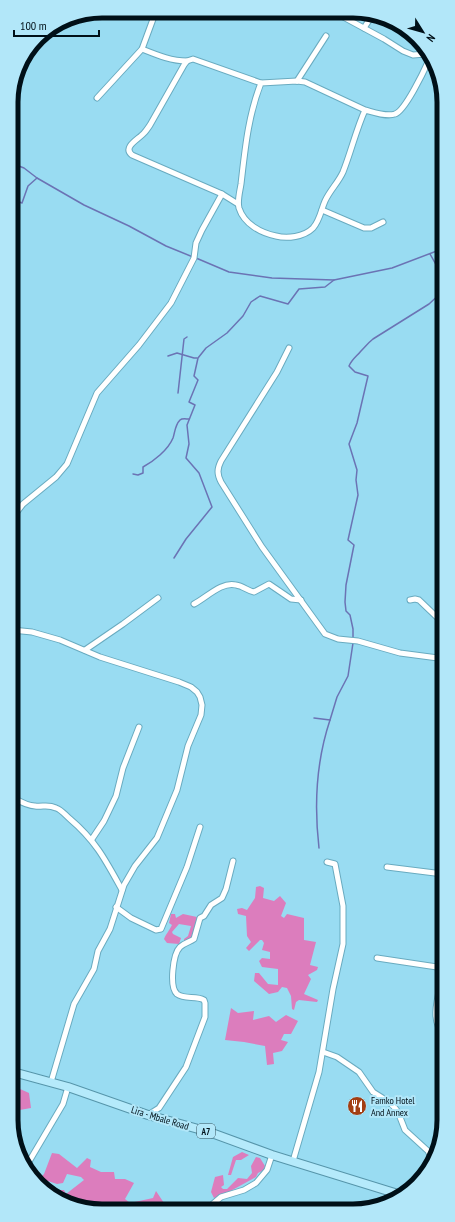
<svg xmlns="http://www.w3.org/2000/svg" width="455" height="1222" font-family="'PT Sans Narrow',sans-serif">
  <rect width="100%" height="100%" fill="#99dcf2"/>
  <g fill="#dc7dbd" fill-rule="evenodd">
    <polygon points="260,886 264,888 263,898 274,901 280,896 286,903 281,916 284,918 287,914 304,918 304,940 316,942 310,965 318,967 317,970 308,975 311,979 304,994 318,1000 317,1002 299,1000 296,1002 294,1010 292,1009 291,996 287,988 282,987 278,992 269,994 254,981 255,973 259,973 268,984 278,985 278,969 262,967 259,961 262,958 270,959 270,952 262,950 264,943 262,940 260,940 249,951 246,948 251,942 247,936 246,916 238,914 237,909 242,908 247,910 255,898 256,887"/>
    <path d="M171 914H175L176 918 183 914 197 917 192 939 184 942V939L188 936 191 926 179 924 172 932 173 934 181 938 179 944 167 943 164 939C166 934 169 931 172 925L169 923Z"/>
    <polygon points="231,1008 238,1013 254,1011 253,1020 269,1016 276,1022 286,1015 298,1021 291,1034 284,1034 281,1040 288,1042 282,1051 273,1053 274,1064 267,1065 265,1046 244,1042 225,1040"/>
    <polygon points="20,1089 29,1093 31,1108 14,1111 13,1113 13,1093"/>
    <polygon points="242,1152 249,1155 241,1160 236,1160 231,1175 228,1175 233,1157"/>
    <path d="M52 1153 59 1154 77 1168 87 1158 91 1160 90 1167 101 1172H114L115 1179H125L134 1183 125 1199 130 1203 153 1198 156 1191 166 1206 163 1209H84L38 1185 39 1179 44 1174ZM67 1174 81 1177 84 1180 66 1194 64 1190H53L44 1184 48 1181 57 1184 63 1183Z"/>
    <polygon points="256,1157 260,1158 265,1166 264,1170 258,1173 256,1177 225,1194 214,1198 211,1192 215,1177 223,1175 224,1185 221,1187 223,1189 227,1189 238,1178 247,1179 252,1173 251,1166"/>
  </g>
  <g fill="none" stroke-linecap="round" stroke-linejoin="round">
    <g stroke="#6b73b4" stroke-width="1.5">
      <polyline points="11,163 24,168 37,178"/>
      <polyline points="11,199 22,203 28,186 37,178 84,205 129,226 166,246 193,257"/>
      <polyline points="430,254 443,277"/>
      <polyline points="196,258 229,272 272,278 334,280 392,268 442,249"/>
      <polyline points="168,356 177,353 194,358 197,358"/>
      <polyline points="178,393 184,339 187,337"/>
      <path d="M133 474 138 475 143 473V467C154 461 168 450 173 438 175 432 175 425 180 420 182 418 186 419 189 419"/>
      <polyline points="174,558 186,539 212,507 199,473 186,458 189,444 187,425 195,405 189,402 198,380 194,376 198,358 206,348 227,333 243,316 251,302 260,296 288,304 299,289 325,287 334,280"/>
      <path d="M353 639V629L350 615 346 611 345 602 346 585 354 545 348 540 358 495 356 480 357 470 349 444 357 423 368 376 355 372 349 366C352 359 357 356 361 351 365 347 368 343 373 339L429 304 443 291"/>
      <polyline points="314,718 330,720 337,697 348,676 353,643"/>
      <path d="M319 848C314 805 316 762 330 720"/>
    </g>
    <g stroke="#69abc0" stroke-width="7">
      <g id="minor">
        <polyline points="336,13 384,39 403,51 413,55 426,54"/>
        <polyline points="364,28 373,14"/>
        <path d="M142 49C157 55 171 61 187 61"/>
        <polyline points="297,81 326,36"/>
        <polyline points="97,98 142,49 156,11"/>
        <path d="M365 110 305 82 297 81 261 83C248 116 245 150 241 184 240 191 237 201 239 208 244 224 261 233 276 236 287 239 304 237 313 228 320 220 321 210 325 201 330 190 338 183 343 172 351 152 356 130 365 110 373 112 386 117 395 114 405 111 424 71 429 60"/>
        <path d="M238 204 222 194 132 155C122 147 139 139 144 133 146 131 148 128 150 125L184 65 187 61 193 59 261 83"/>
        <polyline points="322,210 364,228 371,228 383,222"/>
        <path d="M289 348 277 372 221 461C217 469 217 474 221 482L262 547 325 634 338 639 358 641 400 653 438 658 443 661"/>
        <polyline points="12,522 16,513 23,504 56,477 67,464 97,393 139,345 171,303 194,258 196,243 202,230 222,194"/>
        <polyline points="410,600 415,599 419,600 443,623"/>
        <path d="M194 604C206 598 222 581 236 585 243 586 248 591 254 592L269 584 291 599 301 600"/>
        <polyline points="12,630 32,632 60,640 100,657 179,682 191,687 197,692 200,697 202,705 201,715 188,746 177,790 157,838 135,866 124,885 110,929 98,951 94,969 74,1004 51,1082"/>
        <polyline points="85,650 123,624 158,598"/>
        <path d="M12 797C19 801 27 806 35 806 43 807 48 804 56 808 62 810 65 815 70 819 96 841 106 861 122 890"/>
        <polyline points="92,839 104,821 116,796 123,768 139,727"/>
        <polyline points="387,867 443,874"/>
        <polyline points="116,907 131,918 156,930 161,929 187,867 200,827"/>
        <path d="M377 958 437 967 442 970 443 974C440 991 428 1021 444 1034"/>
        <polyline points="323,1052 337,1057 359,1072 373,1092 389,1102 395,1108 398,1112 405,1130 428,1151 431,1157"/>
        <path d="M148 1115 159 1108 186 1067 205 1017V1003L204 1000C196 995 185 1000 177 994 169 987 173 954 180 947 184 943 190 942 194 939L200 918 204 916 211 905 222 898 226 889 233 861"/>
        <polyline points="293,1161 319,1072 333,989 343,944 343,906 335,864 327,862"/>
        <polyline points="27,1165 63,1104 68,1087"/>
        <polyline points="207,1209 221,1197 244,1190 256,1183 267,1170 272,1155"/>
      </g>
    </g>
    <g stroke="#5695aa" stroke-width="10">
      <polyline id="primary" points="13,1072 68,1087 148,1115 209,1132 272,1155 398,1194"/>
    </g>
    <use href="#minor" stroke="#fff" stroke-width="5"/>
    <use href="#primary" stroke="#b5eafb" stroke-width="8"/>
  </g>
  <defs>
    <g id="restaurant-disc" transform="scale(1)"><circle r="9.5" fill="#a33e12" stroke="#b2e7f9"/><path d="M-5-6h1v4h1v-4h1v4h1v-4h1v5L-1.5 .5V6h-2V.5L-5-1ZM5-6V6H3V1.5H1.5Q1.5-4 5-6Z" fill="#fff"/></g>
  </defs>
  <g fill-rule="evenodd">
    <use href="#restaurant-disc" x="357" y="1106"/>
  </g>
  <g text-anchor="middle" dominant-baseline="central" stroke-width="4" stroke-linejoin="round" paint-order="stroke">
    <rect fill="#b2e7f9" stroke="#35505c" stroke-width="1" x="197" y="1124" width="18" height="14" rx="3"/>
    <g font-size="9" font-weight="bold" fill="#001018">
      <text x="206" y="1131">A7</text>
    </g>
    <g font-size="10" fill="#001018" stroke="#b2e7f9" text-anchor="start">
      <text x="371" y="1100">Famko Hotel<tspan x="371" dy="12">And Annex</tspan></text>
    </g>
    <g font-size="10" fill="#001018" stroke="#b2e7f9">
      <text transform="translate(160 1118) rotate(17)">Lira - Mbale Road</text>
    </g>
  </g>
  <path d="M0 0H455V1222H0ZM102 18H353A84 84 0 0 1 437 102V1120A84 84 0 0 1 353 1204H102A84 84 0 0 1 18 1120V102A84 84 0 0 1 102 18Z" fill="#b2e7f9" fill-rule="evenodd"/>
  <path fill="none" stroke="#001018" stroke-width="5" d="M102 18H353A84 84 0 0 1 437 102V1120A84 84 0 0 1 353 1204H102A84 84 0 0 1 18 1120V102A84 84 0 0 1 102 18Z"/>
  <g transform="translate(423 32) rotate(127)" stroke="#b2e7f9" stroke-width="3" paint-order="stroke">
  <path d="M0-3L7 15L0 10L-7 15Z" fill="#001018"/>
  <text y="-6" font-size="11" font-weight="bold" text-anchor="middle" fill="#001018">N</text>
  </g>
  <path d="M14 30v6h85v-6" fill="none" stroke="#001018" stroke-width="2"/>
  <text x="20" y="30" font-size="12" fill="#001018" stroke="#b2e7f9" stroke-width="3" paint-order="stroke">100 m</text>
</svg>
